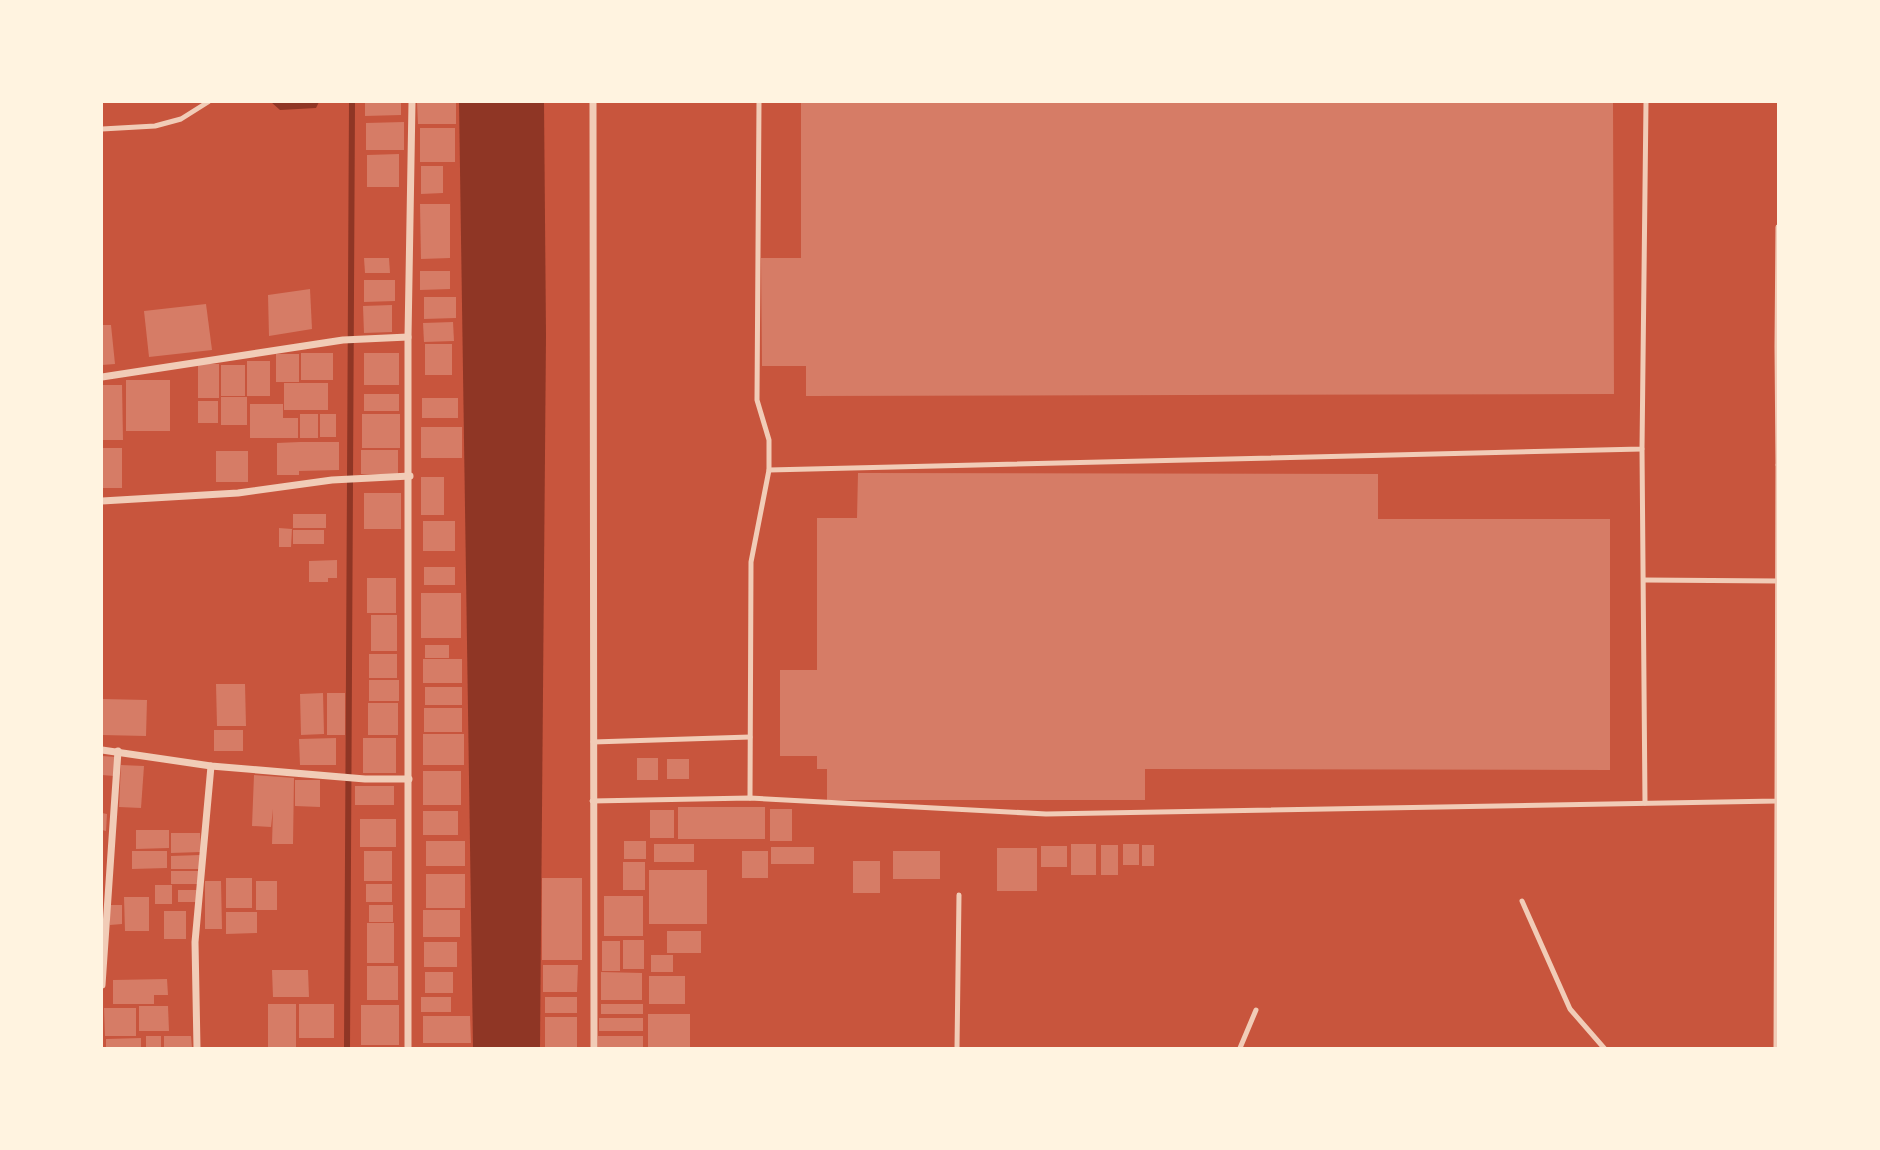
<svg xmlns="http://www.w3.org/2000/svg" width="1880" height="1150" font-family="Poppins,sans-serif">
  <rect width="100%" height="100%" fill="#c8553d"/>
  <g fill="#8f3625">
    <polygon points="271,102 319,102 316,108 280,110"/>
    <polygon points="459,102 544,102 546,335 540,1048 473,1048"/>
  </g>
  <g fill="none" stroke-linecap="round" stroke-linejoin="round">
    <polyline stroke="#8f3625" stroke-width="6" points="347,1048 352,102"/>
  </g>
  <g fill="#d67c66">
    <polygon points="365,102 401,102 401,115 365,116"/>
    <polygon points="417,102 456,102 456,124 418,124"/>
    <polygon points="801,102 1613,102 1614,394 806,396 806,366 762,366 761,258 801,258"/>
    <polygon points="404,122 404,150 366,150 366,123"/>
    <rect x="420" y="128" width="35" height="34"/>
    <polygon points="399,154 399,187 367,187 367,155"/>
    <polygon points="421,166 443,166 443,193 421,194"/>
    <polygon points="420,204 450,204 450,258 421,259"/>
    <polygon points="364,258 389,258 390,273 365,273"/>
    <polygon points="420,271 450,271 450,289 420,290"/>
    <polygon points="364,280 395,280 395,301 364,302"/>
    <polygon points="310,289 312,329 269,336 268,295"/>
    <polygon points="424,297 456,297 456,318 424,319"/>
    <polygon points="206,304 212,350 149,357 144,311"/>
    <polygon points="392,305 392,332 364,333 363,306"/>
    <polygon points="453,322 454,341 424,342 423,323"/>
    <polygon points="102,325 111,325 115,364 102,365"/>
    <rect x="425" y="344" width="27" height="31"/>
    <rect x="301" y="353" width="32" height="27"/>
    <rect x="364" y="353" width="35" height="32"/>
    <rect x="276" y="354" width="23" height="28"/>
    <rect x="247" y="361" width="23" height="35"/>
    <rect x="198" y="364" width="21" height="34"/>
    <rect x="221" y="365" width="24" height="31"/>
    <rect x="126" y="380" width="44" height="51"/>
    <rect x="284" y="383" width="44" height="27"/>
    <polygon points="102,385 122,385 123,440 102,440"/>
    <rect x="364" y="394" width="35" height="17"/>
    <rect x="221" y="397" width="26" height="28"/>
    <rect x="422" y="398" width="36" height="20"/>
    <rect x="198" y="401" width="20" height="22"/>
    <polygon points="250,404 283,404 283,418 298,418 298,438 250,438"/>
    <rect x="300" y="414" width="18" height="24"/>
    <rect x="320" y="414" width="16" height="23"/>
    <rect x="362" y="414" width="38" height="34"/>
    <rect x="421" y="427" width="41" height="31"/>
    <polygon points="300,442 339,442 339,470 299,471 299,475 277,475 277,443"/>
    <rect x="102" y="448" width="20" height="40"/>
    <rect x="361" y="450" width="37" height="24"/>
    <rect x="216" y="451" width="32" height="31"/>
    <polygon points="858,473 1378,474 1378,519 1610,519 1610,770 1145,769 1145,800 827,800 827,769 817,769 817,756 780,756 780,670 817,670 817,518 857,518"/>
    <rect x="421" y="477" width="23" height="38"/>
    <rect x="364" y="493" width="37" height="36"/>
    <rect x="293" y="514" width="33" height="14"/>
    <rect x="423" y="521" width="32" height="30"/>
    <polygon points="279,528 292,529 291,547 279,547"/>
    <rect x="293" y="530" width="31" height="14"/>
    <polygon points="337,560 337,578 328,578 328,582 309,582 309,561"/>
    <rect x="424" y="567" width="31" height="18"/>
    <rect x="367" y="578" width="29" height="35"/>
    <rect x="421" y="593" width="40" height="45"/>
    <rect x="371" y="615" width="26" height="36"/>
    <rect x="425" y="645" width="24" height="13"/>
    <rect x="369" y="654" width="28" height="24"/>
    <rect x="423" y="659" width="39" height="24"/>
    <rect x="369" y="680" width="30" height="21"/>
    <polygon points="216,684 245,684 246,726 217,726"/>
    <rect x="425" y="687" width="37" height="18"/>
    <polygon points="323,693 324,734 301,735 300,694"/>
    <rect x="327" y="693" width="18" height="42"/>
    <polygon points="102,699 147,700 146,736 102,735"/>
    <rect x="368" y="703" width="30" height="32"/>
    <rect x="424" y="708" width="38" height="24"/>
    <rect x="214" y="730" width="29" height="21"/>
    <rect x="423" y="734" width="41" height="31"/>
    <polygon points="336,738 336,765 300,765 299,739"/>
    <rect x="363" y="738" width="33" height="35"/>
    <polygon points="102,756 116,757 114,776 102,775"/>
    <rect x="637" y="758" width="21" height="22"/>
    <rect x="667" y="759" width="22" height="20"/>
    <polygon points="121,765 144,766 141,808 119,807"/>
    <rect x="423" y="771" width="38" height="34"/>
    <polygon points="254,775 294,778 293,844 272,844 273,809 271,827 252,826"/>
    <polygon points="295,780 320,780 320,807 295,806"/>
    <rect x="355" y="786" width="39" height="19"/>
    <rect x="678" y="807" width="87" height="32"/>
    <rect x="770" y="809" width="22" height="32"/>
    <rect x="650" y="810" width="24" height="28"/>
    <rect x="423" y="811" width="35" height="24"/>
    <polygon points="102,813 107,814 106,831 102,830"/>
    <rect x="360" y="819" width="36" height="28"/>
    <polygon points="136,830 169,830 169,848 136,849"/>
    <polygon points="171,833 200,833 201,852 171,853"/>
    <rect x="426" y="841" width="39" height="25"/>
    <rect x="624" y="841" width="22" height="18"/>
    <rect x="654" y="844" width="40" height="18"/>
    <rect x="1071" y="844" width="25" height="31"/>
    <rect x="1123" y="844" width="16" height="21"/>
    <rect x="1101" y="845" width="17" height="30"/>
    <rect x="1142" y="845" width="12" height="21"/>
    <rect x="1041" y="846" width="26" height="21"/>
    <rect x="771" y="847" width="43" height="17"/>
    <rect x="997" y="848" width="40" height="43"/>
    <polygon points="132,851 167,851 167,868 132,869"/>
    <rect x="364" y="851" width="28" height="30"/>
    <rect x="742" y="851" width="26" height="27"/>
    <rect x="893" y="851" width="47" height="28"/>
    <polygon points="200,855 200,869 171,869 171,856"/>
    <rect x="853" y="861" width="27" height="32"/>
    <rect x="623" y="862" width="22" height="28"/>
    <rect x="649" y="870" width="58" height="54"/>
    <rect x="171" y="871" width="28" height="13"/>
    <rect x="426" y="874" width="39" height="34"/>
    <rect x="226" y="878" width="26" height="30"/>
    <rect x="542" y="878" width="40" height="82"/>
    <polygon points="205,881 221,881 222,929 205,929"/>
    <rect x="256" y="881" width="21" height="29"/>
    <rect x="366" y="884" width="26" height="18"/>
    <rect x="155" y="885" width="17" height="19"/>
    <rect x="178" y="890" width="19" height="12"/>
    <rect x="604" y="896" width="39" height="40"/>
    <polygon points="124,897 149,897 149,931 125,931"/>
    <polygon points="110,905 122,905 122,924 110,925"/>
    <rect x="369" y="905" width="24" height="17"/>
    <rect x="423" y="910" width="37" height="27"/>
    <rect x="164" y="911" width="22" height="28"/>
    <polygon points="226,912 257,912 257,933 226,934"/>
    <rect x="367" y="923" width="27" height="40"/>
    <rect x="667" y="931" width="34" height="22"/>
    <rect x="623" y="940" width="21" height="29"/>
    <rect x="602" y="941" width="18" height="30"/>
    <rect x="424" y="942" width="33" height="25"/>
    <rect x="651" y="955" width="22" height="17"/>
    <polygon points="543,965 578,965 577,992 543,992"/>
    <rect x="367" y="966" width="31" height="34"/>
    <polygon points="272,970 308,970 309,997 273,997"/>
    <rect x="425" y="972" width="28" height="21"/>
    <polygon points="601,972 642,973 642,1000 601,1000"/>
    <rect x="649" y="976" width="36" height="28"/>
    <polygon points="167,979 168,995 154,995 154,1004 113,1004 113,980"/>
    <rect x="421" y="997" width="30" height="15"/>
    <rect x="545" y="997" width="32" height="16"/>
    <rect x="268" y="1004" width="28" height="44"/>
    <rect x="299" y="1004" width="35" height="34"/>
    <rect x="601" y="1004" width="42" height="10"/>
    <rect x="361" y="1005" width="38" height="40"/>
    <polygon points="139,1006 168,1006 169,1031 139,1031"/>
    <polygon points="104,1008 136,1008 136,1036 105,1036"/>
    <rect x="648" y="1014" width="42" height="34"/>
    <polygon points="423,1016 470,1016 471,1043 423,1043"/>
    <rect x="545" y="1017" width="32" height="31"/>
    <rect x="599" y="1018" width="44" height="13"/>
    <rect x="146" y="1036" width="15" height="12"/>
    <polygon points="164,1036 191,1036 192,1048 164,1048"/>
    <rect x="598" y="1036" width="45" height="12"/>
    <polygon points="141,1038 141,1048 106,1048 106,1039"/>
  </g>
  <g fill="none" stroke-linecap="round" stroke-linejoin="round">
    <g stroke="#f1ccb7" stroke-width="5">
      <polyline points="102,129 155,126 181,119 208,102"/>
      <polyline points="1778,227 1777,347 1778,465"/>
      <polyline points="1642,449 1645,803"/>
      <polyline points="769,470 1642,449 1646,102"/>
      <polyline points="1644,580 1778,581"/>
      <polyline points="593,742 750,737"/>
      <polyline points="750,798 751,562 769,470 769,440 757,400 759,102"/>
      <polyline points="592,801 750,798 1046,814 1777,801 1778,465"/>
      <polyline points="1522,901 1570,1009 1604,1048"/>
      <polyline points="957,1048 959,895"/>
      <polyline points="1240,1048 1256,1010"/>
      <polyline points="1776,1048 1777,801"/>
    </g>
    <g stroke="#f1ccb7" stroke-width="7">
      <polyline points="593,102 594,1048"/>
      <polyline points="102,377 343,340 408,337"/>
      <polyline points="102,501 238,493 332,480 410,476"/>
      <polyline points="102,750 211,766 365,779 409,779"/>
      <polyline points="102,985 118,751"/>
      <polyline points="197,1048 195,942 211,766"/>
      <polyline points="408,1048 408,337 412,102"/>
    </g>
  </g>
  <rect width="1880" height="1150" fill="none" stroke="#fff3e0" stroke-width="206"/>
</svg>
